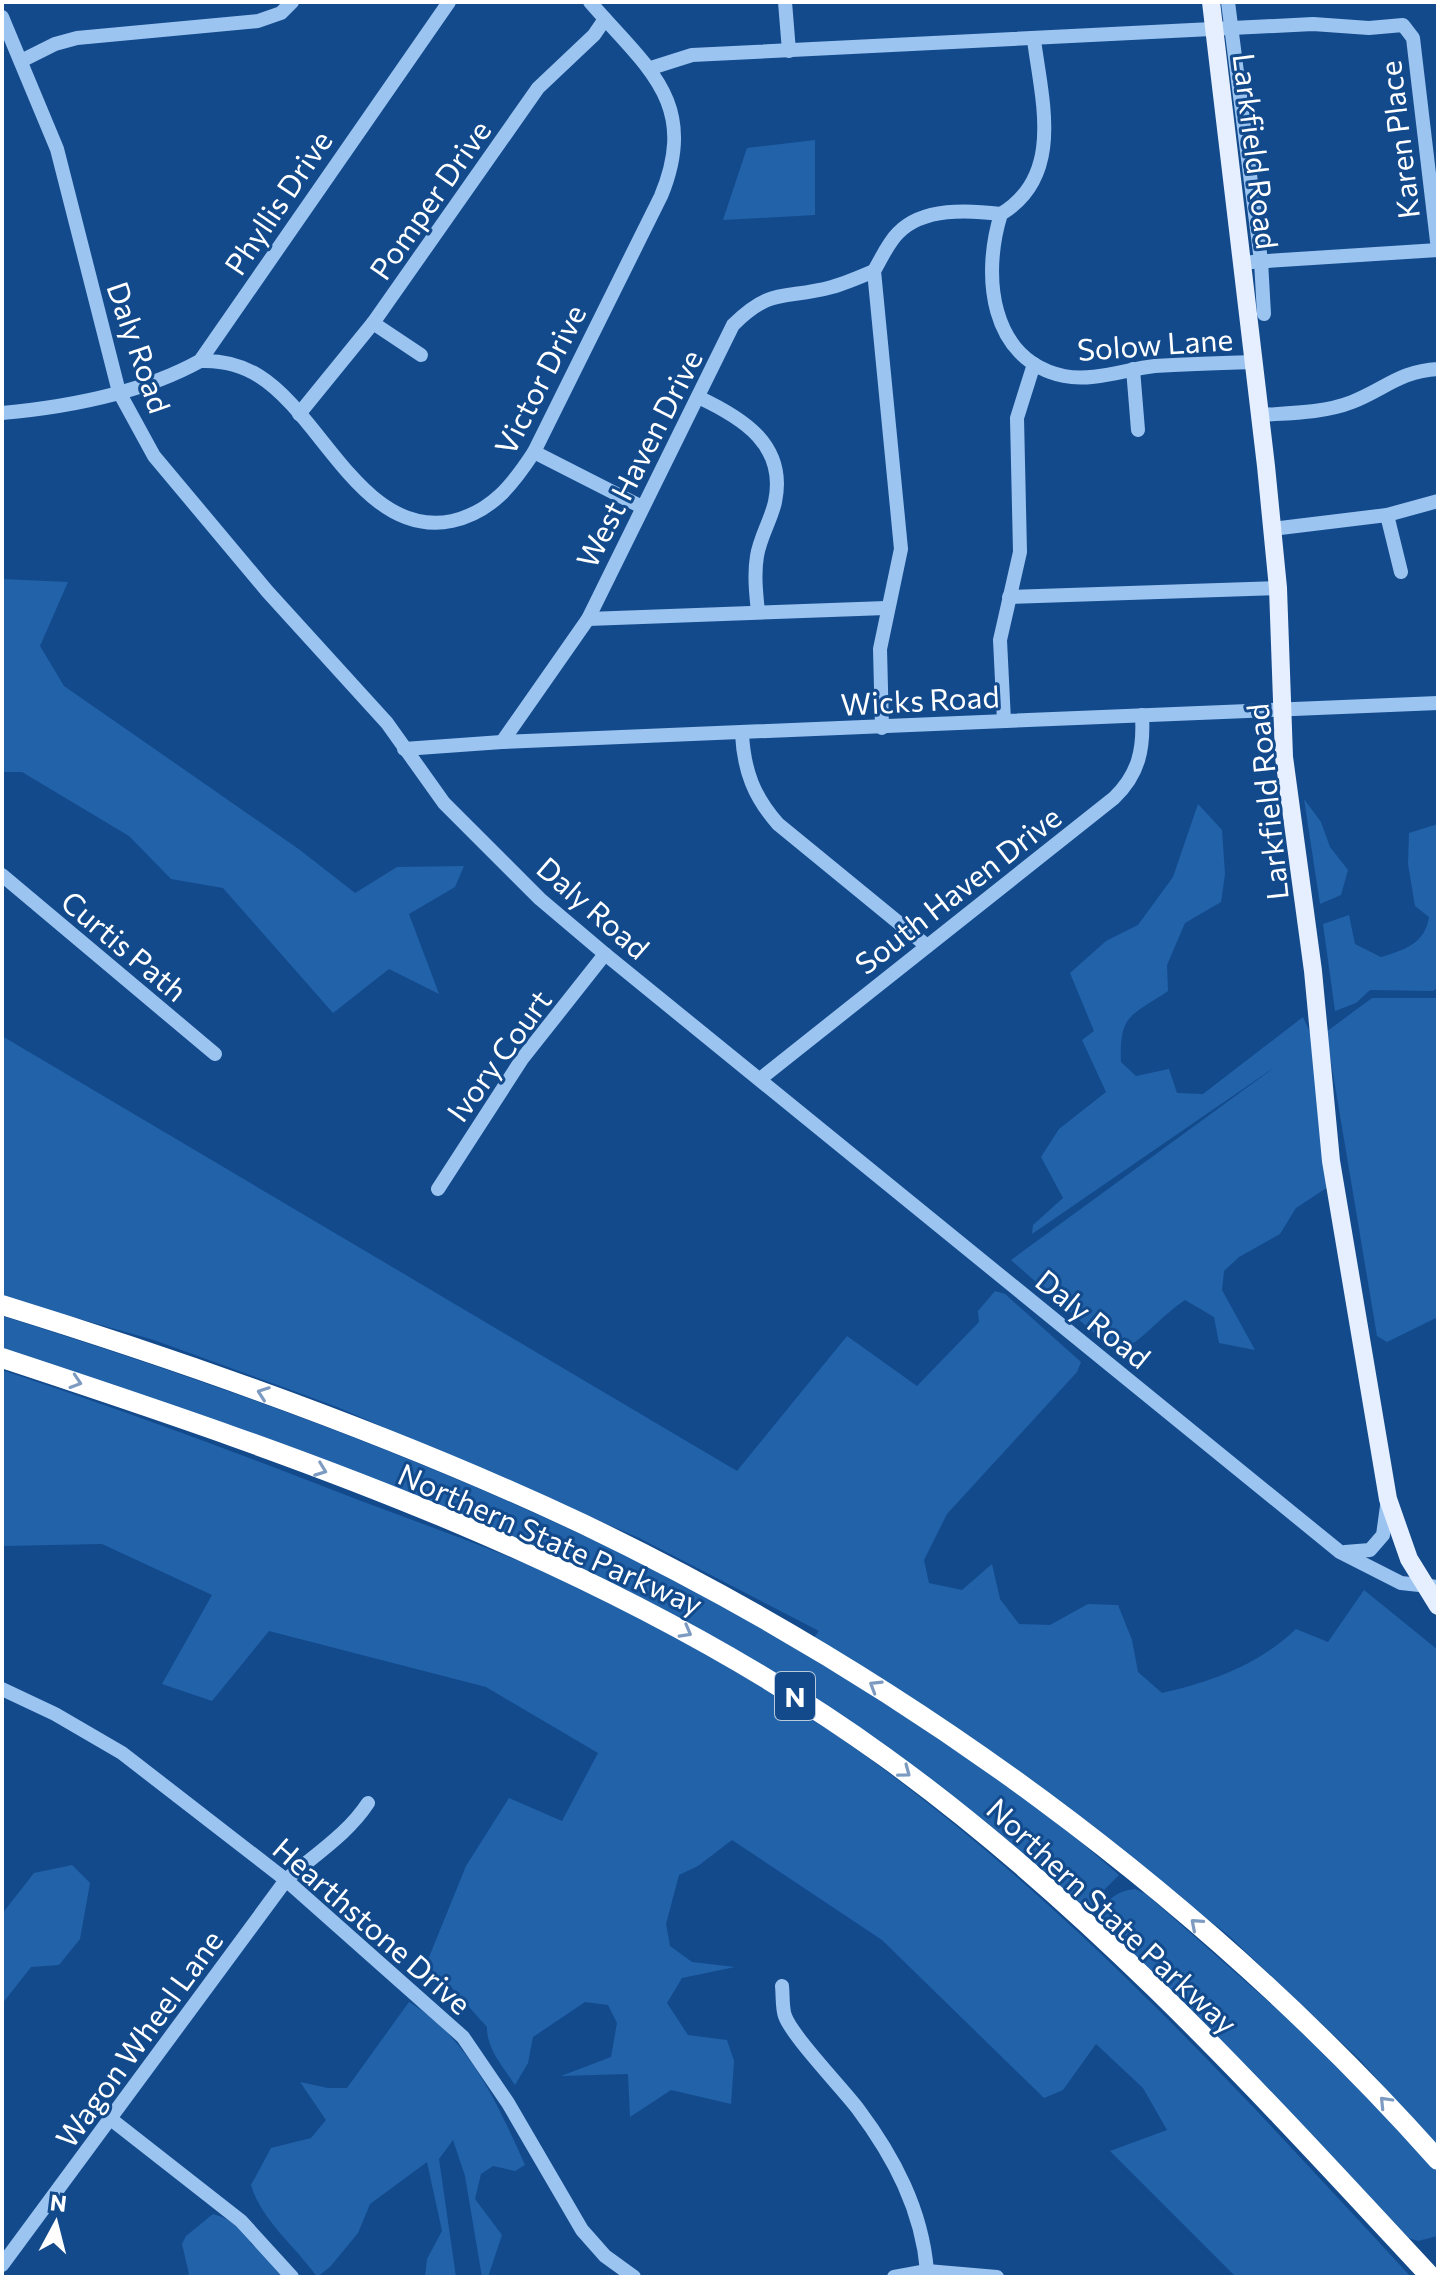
<svg xmlns="http://www.w3.org/2000/svg" width="1440" height="2279" font-family="Commissioner,sans-serif">
  <rect width="100%" height="100%" fill="#134a8c"/>
  <g fill="#2162a9">
    <polygon points="815,140 815,215 723,220 747,148"/>
    <polygon points="2,579 68,582 40,646 64,686 300,850 355,893 397,867 464,866 455,887 409,914 439,994 389,969 333,1013 223,888 171,879 129,836 22,772 2,772"/>
    <polygon points="1304,799 1321,822 1330,847 1348,870 1341,895 1320,904"/>
    <path d="M1198 804 1222 830 1225 874 1221 902 1185 923 1167 965 1168 991C1131 1016 1119 1014 1121 1062L1136 1076 1169 1069 1177 1093 1203 1094 1303 1017 1313 1039 1331 1185 1296 1208 1280 1234 1239 1257 1224 1271 1222 1290 1255 1350 1219 1343 1214 1317 1185 1300C1158 1318 1148 1337 1117 1353L1011 1260 1275 1067 1032 1234 1033 1225 1063 1198 1041 1157 1059 1129 1106 1092 1082 1040 1094 1031 1070 973 1106 941 1138 925 1173 877Z"/>
    <path d="M1438 824V987L1433 991 1370 990 1356 1003 1335 1011 1323 924 1349 915 1355 944 1381 957C1404 950 1425 944 1429 917L1415 906 1408 864 1409 833Z"/>
    <polygon points="1372,998 1438,998 1438,1317 1387,1342 1377,1336 1326,1032"/>
    <path d="M2 1036 737 1471 847 1336 917 1386 979 1322 978 1311 995 1291 1005 1294 1081 1362 1077 1372 947 1514 924 1560 929 1583 962 1590 992 1564 1000 1599 1019 1624 1050 1625 1088 1604 1118 1605 1132 1640 1138 1672 1162 1693C1212 1682 1258 1665 1296 1629L1328 1642 1364 1590 1438 1650V2148L1360 2060 1228 1935 1011 1768 878 1676 813 1639 819 1631 639 1538 337 1407 154 1340 2 1297Z"/>
    <path d="M2 1316C390 1437 812 1603 1119 1875L1096 1898 1090 1919 910 1768 527 1547 2 1352Z"/>
    <path d="M2 1370C122 1410 239 1453 356 1499 428 1526 501 1552 572 1583 652 1618 738 1669 811 1718 1039 1870 1226 2076 1411 2277H1236L1110 2151 1167 2130 1143 2088 1096 2044 1063 2090 1044 2098 882 1940 732 1840 698 1866 679 1875 666 1924 670 1946 692 1962 735 1967 682 1978 667 2003 688 2035 727 2040 734 2061 731 2104 671 2090 630 2117 628 2074 561 2076 611 2057 617 2023 608 2005 585 2002 533 2037 528 2063 515 2085C504 2068 486 2048 487 2027L444 1979 425 1967 466 1866 509 1798 562 1821 598 1753 486 1687 269 1631 212 1701 162 1684 212 1595 102 1544 2 1546Z"/>
    <polygon points="72,1865 90,1883 80,1939 59,1965 31,1967 2,2004 2,1914 34,1873"/>
    <path d="M1135 1889 1146 1894 1319 2046 1425 2157 1438 2173V2236L1418 2241 1402 2236 1104 1931C1097 1907 1112 1891 1135 1889Z"/>
    <path d="M409 2002C469 2038 497 2103 525 2165L515 2171 493 2166 481 2174 475 2199 502 2235 488 2277H482L465 2176 453 2140 439 2159 456 2277H425L427 2259 442 2231 427 2162 370 2204 358 2233 330 2267 317 2277C296 2247 261 2220 251 2185L271 2148 311 2138 326 2120 300 2082 328 2088H347Z"/>
    <path d="M213 2214C233 2220 242 2227 252 2245L256 2242 286 2277H184L189 2274 182 2244 186 2236Z"/>
  </g>
  <g fill="none" stroke-linecap="round" stroke-linejoin="round">
    <g stroke="#9bc4f1" stroke-width="14">
      <polyline points="785,2 789,51"/>
      <polyline points="1228,2 1261,261 1264,314"/>
      <polyline points="2,17 57,149 119,392 154,456 267,591 387,723 444,803 540,899 605,954 1340,1552 1401,1583 1438,1587"/>
      <path d="M1034 40C1042 101 1064 176 1001 214 982 274 989 360 1064 376 1093 382 1126 369 1155 366 1188 364 1221 363 1254 362"/>
      <polyline points="21,61 55,44 77,38 258,21 281,13 292,2"/>
      <polyline points="651,68 692,55 1313,24 1369,28 1403,25 1413,38 1438,250"/>
      <polyline points="1252,262 1438,250"/>
      <polyline points="373,323 421,355"/>
      <path d="M200 361C222 360 240 364 259 376 322 415 363 539 452 521 492 512 513 484 534 452L661 196C700 102 646 67 590 2"/>
      <polyline points="1133,369 1138,430"/>
      <path d="M698 397C743 418 787 445 775 502 771 520 760 537 757 556 754 574 756 593 758 612"/>
      <path d="M2 413C68 407 142 393 200 361L449 2"/>
      <polyline points="299,414 373,323 538,88 594,35 605,19"/>
      <path d="M1260 415C1290 413 1324 413 1352 402 1385 389 1400 371 1438 369"/>
      <polyline points="534,452 642,507"/>
      <polyline points="1387,515 1401,572"/>
      <polyline points="1272,529 1387,515 1438,501"/>
      <polyline points="1009,597 1278,588"/>
      <polyline points="588,619 886,608"/>
      <polyline points="1004,721 1000,640 1020,552 1017,418 1034,364"/>
      <path d="M882 728 880 649 901 549 874 271C881 259 888 243 898 233 923 207 969 210 1001 214"/>
      <path d="M742 734C744 771 754 797 778 824L927 946"/>
      <path d="M502 742 588 619 733 325C772 286 785 300 832 287 846 283 860 277 874 271"/>
      <polyline points="404,749 502,742 1438,703"/>
      <polyline points="2,875 215,1054"/>
      <path d="M760 1079 1114 798C1139 774 1144 749 1142 715"/>
      <polyline points="438,1189 522,1059 605,954"/>
      <polyline points="1345,1552 1370,1550 1383,1535 1388,1499"/>
      <polyline points="2,1689 55,1714 122,1753 286,1880 463,2037 508,2103 582,2230 605,2256 634,2277"/>
      <path d="M782 1986C783 1995 782 2008 785 2016 792 2036 842 2088 858 2109 894 2157 922 2210 927 2271"/>
      <polyline points="112,2120 241,2221 292,2277"/>
      <path d="M2 2265 286 1880C314 1855 347 1835 368 1803"/>
      <polyline points="894,2277 927,2271 997,2277"/>
    </g>
    <polyline stroke="#e5efff" stroke-width="18" points="1211,2 1266,466 1278,588 1284,757 1313,971 1331,1161 1388,1499 1409,1559 1438,1606"/>
    <g stroke="#fff" stroke-width="20">
      <path d="M2 1305C199 1366 396 1436 583 1524 904 1678 1200 1893 1438 2160"/>
      <path d="M2 1358C308 1459 621 1566 885 1757 1089 1904 1261 2094 1431 2277"/>
    </g>
  </g>
  <defs><path id="oneway-chevron" d="M-2-3.5L2.5 0L-2 3.5" fill="none" stroke-width="1.6" stroke-linecap="round" stroke-linejoin="round" transform="scale(2)"/></defs>
  <g stroke="#7d9bc0">
    <use href="#oneway-chevron" transform="translate(76 1382) rotate(18)"/>
    <use href="#oneway-chevron" transform="translate(263 1393) rotate(-160)"/>
    <use href="#oneway-chevron" transform="translate(321 1470) rotate(21)"/>
    <use href="#oneway-chevron" transform="translate(686 1632) rotate(29)"/>
    <use href="#oneway-chevron" transform="translate(875 1686) rotate(-148)"/>
    <use href="#oneway-chevron" transform="translate(905 1772) rotate(37)"/>
    <use href="#oneway-chevron" transform="translate(1196 1924) rotate(-139)"/>
    <use href="#oneway-chevron" transform="translate(1385 2102) rotate(-134)"/>
  </g>
  <g text-anchor="middle" dominant-baseline="central" stroke-width="6" stroke-linejoin="round" paint-order="stroke">
    <rect fill="#134a8c" stroke="#b8c9dc" stroke-width="2" x="775" y="1672" width="40" height="48" rx="6"/>
    <g font-size="28" font-weight="bold" fill="#fff">
      <text x="795" y="1696">N</text>
    </g>
    <g font-size="30" fill="#fff" stroke="#134a8c">
      <text transform="translate(1398 140) rotate(-97)">Karen Place</text>
      <text transform="translate(1257 151) rotate(83)">Larkfield Road</text>
      <text transform="translate(429 199) rotate(-55)">Pomper Drive</text>
      <text transform="translate(277 202) rotate(-56)">Phyllis Drive</text>
      <text transform="translate(1155 343) rotate(-4)">Solow Lane</text>
      <text transform="translate(140 347) rotate(71)">Daly Road</text>
      <text transform="translate(539 379) rotate(-63)">Victor Drive</text>
      <text transform="translate(638 458) rotate(-63)">West Haven Drive</text>
      <text transform="translate(920 699) rotate(-3)">Wicks Road</text>
      <text transform="translate(1266 802) rotate(-96)">Larkfield Road</text>
      <text transform="translate(957 889) rotate(-38)">South Haven Drive</text>
      <text transform="translate(594 907) rotate(41)">Daly Road</text>
      <text transform="translate(125 945) rotate(40)">Curtis Path</text>
      <text transform="translate(498 1055) rotate(-54)">Ivory Court</text>
      <text transform="translate(1094 1318) rotate(39)">Daly Road</text>
      <text transform="translate(551 1538) rotate(24)">Northern State Parkway</text>
      <text transform="translate(1113 1915) rotate(43)">Northern State Parkway</text>
      <text transform="translate(373 1925) rotate(41)">Hearthstone Drive</text>
      <text transform="translate(138 2038) rotate(-54)">Wagon Wheel Lane</text>
    </g>
  </g>
  <rect width="1440" height="2279" fill="none" stroke="#ffffff" stroke-width="8"/>
  <g transform="translate(56 2223) rotate(7)" stroke="#134a8c" stroke-width="6" paint-order="stroke">
  <path d="M0-6L14 30L0 20L-14 30Z" fill="#ffffff"/>
  <text y="-12" font-size="22" font-weight="bold" text-anchor="middle" fill="#ffffff">N</text>
  </g>
</svg>
